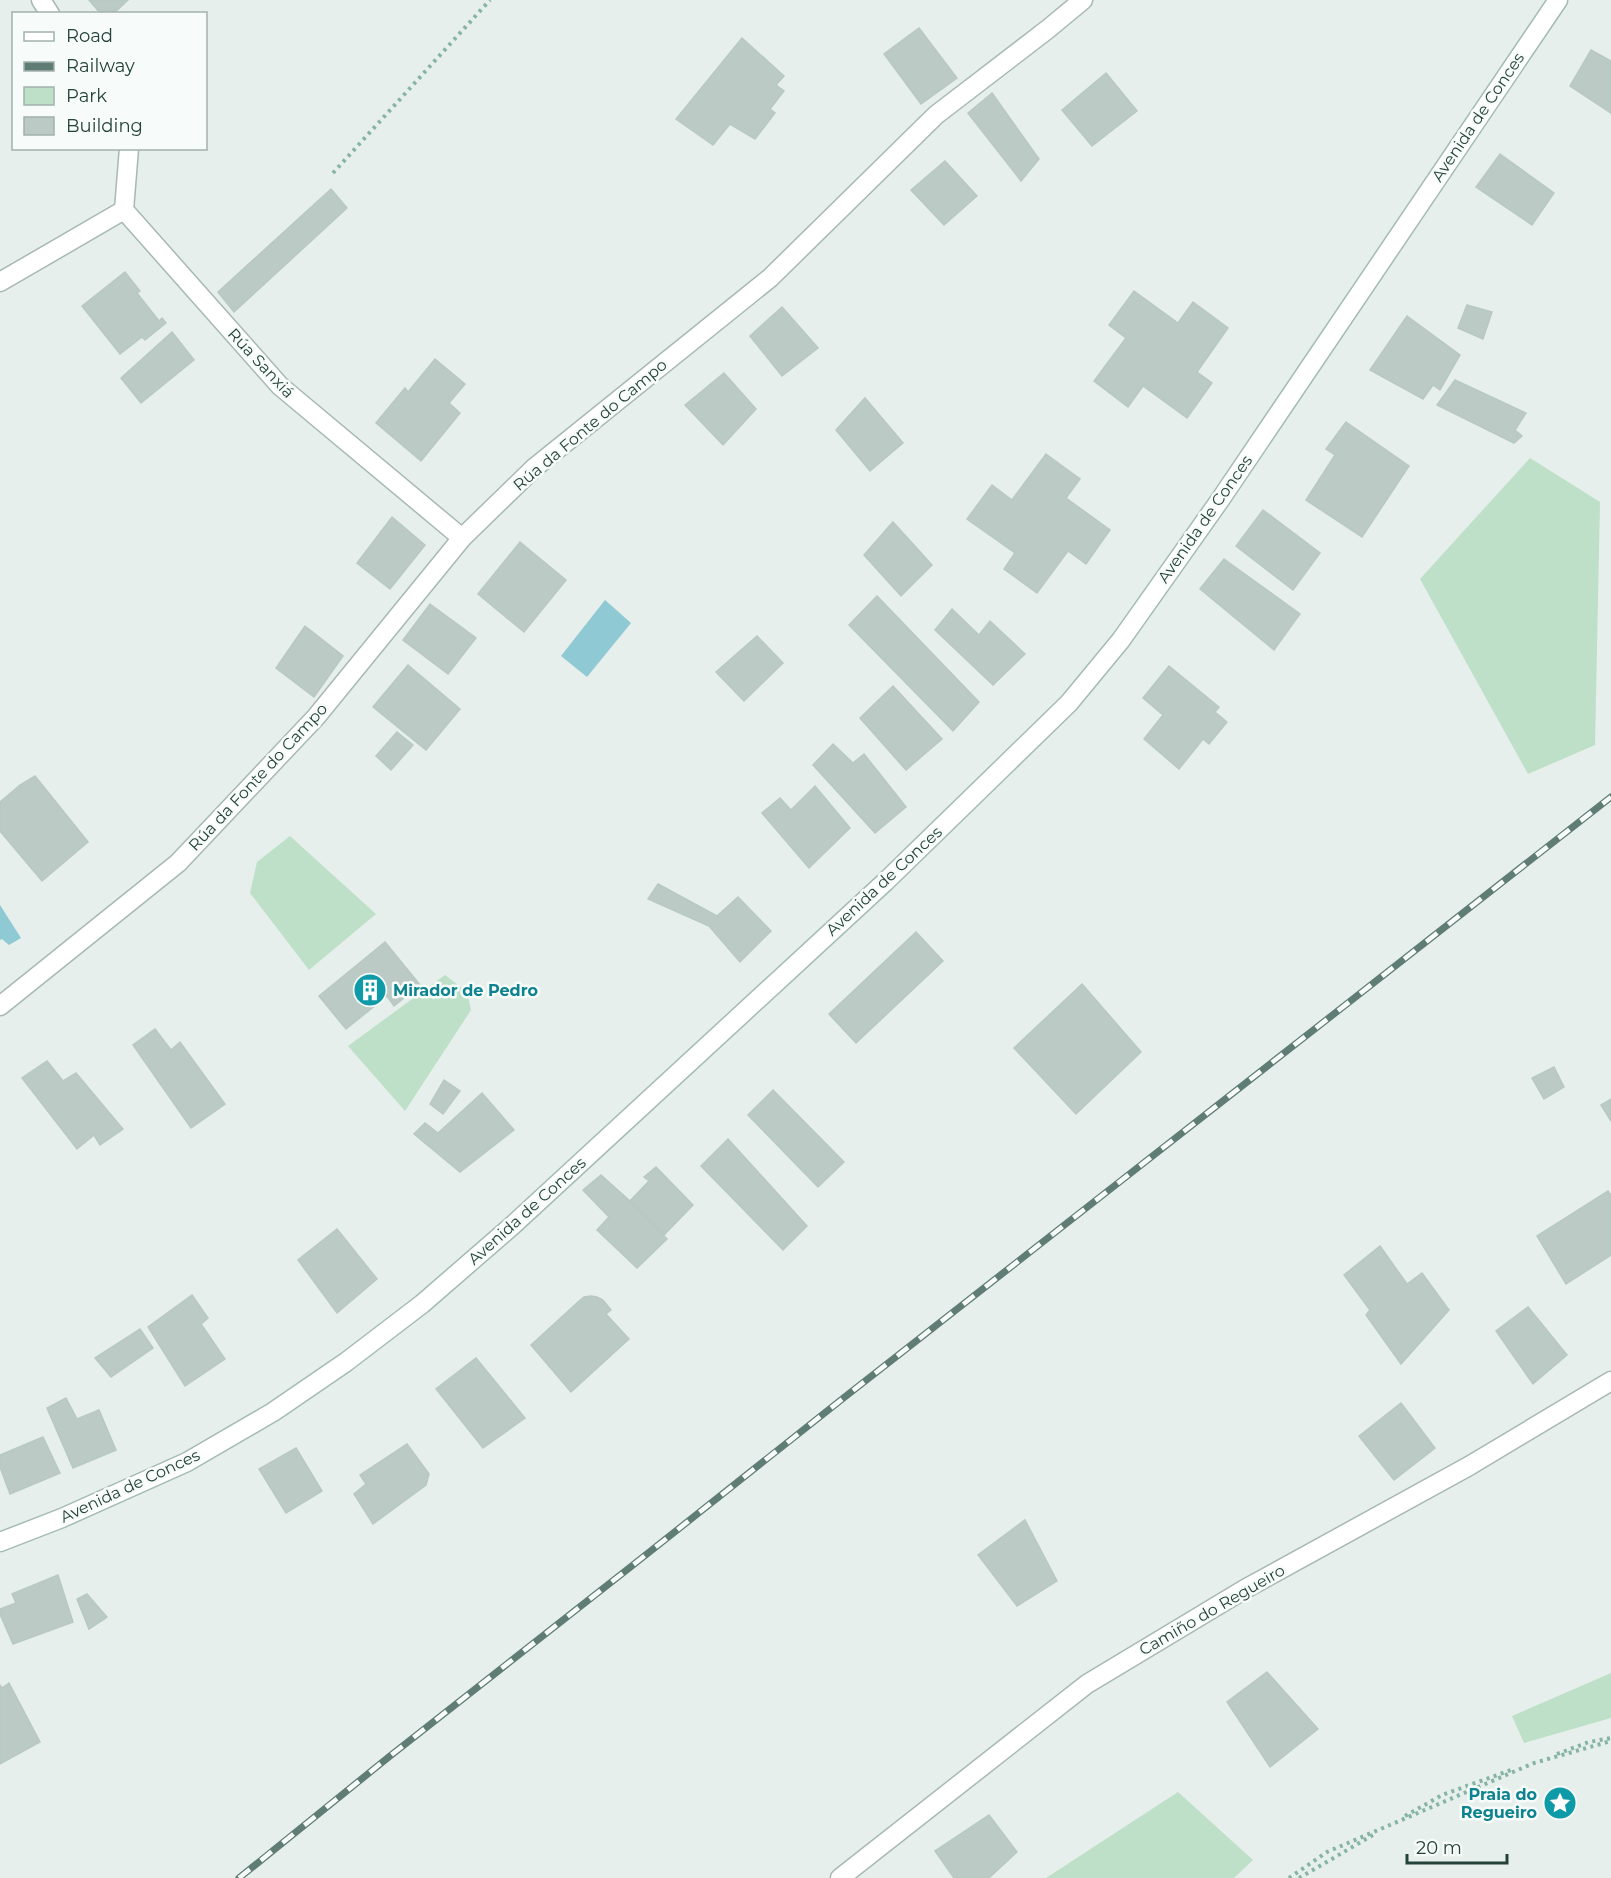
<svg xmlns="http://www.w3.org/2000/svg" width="1611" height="1878" font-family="Montserrat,sans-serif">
  <rect width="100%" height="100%" fill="#e6efeb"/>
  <g fill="#bfe0c8">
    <polygon points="1530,458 1600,502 1595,745 1528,774 1420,579"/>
    <polygon points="290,836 376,914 309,970 250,893 257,862"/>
    <polygon points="445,975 467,992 471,1010 405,1111 348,1046"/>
    <polygon points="1611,1673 1611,1718 1524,1743 1512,1716"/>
    <polygon points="1178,1792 1253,1860 1234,1878 1046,1878"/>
  </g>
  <g fill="#8ec9d4">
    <polygon points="605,600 631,623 587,677 561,656"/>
    <polygon points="0,905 21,938 9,945 2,939 0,940"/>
  </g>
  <g fill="#bbcac4" stroke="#b8c9c2" stroke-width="1.5">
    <polygon points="89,0 128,0 113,14 101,14"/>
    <polygon points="919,28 957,78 921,104 884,54"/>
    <polygon points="742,38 784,76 776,85 784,91 770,109 775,113 755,139 730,124 713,145 676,119"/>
    <polygon points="1591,50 1611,61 1611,113 1570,86"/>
    <polygon points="1106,73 1137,111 1092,146 1062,110"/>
    <polygon points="992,93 1039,159 1021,181 968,113"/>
    <polygon points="1500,154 1554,193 1532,225 1476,187"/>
    <polygon points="945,161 977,196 944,225 911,190"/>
    <polygon points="331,189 347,208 234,312 218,292"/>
    <polygon points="125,272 140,291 137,293 159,321 162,318 166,323 145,340 142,337 120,354 82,306"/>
    <polygon points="1134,291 1178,323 1193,302 1228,328 1197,372 1212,383 1187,418 1143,386 1128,407 1094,381 1126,338 1109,325"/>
    <polygon points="1467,305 1492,312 1483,339 1458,328"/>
    <polygon points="782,307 818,348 782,376 750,336"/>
    <polygon points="1407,316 1460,355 1440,390 1433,385 1423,399 1370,370"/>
    <polygon points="172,332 194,360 141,403 121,378"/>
    <polygon points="435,359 465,384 449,403 460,413 421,461 376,423 405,388 408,392"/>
    <polygon points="724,373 756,409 723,445 685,405"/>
    <polygon points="1455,380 1526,413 1515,430 1522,436 1514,443 1437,405"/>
    <polygon points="865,398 903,443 870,471 836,430"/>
    <polygon points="1346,422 1409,466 1362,537 1306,500 1335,455 1326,449"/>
    <polygon points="1046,454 1080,479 1066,498 1110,530 1086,564 1068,551 1037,593 1004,569 1015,553 967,519 992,485 1012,500"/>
    <polygon points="1263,510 1320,553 1293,590 1236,546"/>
    <polygon points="392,517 425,545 390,589 357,563"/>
    <polygon points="893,522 932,565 901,596 864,555"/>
    <polygon points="520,542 566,580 524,632 478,594"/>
    <polygon points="1224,559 1300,614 1274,650 1200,589"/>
    <polygon points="877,596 979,702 953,731 849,625"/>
    <polygon points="430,604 476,638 448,674 403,640"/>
    <polygon points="952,609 979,635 990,621 1025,654 993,685 935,630"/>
    <polygon points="305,626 343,656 314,697 276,668"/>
    <polygon points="757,636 783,663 744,701 716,672"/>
    <polygon points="408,665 460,709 426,750 373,707"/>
    <polygon points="1169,666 1219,707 1215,712 1227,722 1209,744 1203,739 1179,769 1144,739 1163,715 1143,698"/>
    <polygon points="893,686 942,739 906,770 860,718"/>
    <polygon points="397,732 413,745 391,770 376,756"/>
    <polygon points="833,744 853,763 864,754 906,807 875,833 813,765"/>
    <polygon points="35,776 88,842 42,881 0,831 0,802 20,785"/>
    <polygon points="815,786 850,828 809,868 762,813 780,798 791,810"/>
    <polygon points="658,884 717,916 738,897 771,931 740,962 709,926 648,899"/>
    <polygon points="916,932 943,961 856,1043 829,1014"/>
    <polygon points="385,942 420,985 394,1006 387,996 346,1029 319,996"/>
    <polygon points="1082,984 1141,1052 1076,1114 1014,1048"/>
    <polygon points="155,1029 171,1050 180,1042 225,1104 191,1128 133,1045"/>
    <polygon points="47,1061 63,1081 76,1073 123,1129 100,1145 94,1135 77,1149 22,1078"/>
    <polygon points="1554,1067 1564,1087 1544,1099 1532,1078"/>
    <polygon points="444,1080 460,1091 443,1114 430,1104"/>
    <polygon points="773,1090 844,1162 818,1187 748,1115"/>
    <polygon points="482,1093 514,1130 460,1172 414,1134 425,1123 438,1133"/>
    <polygon points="1611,1099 1611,1121 1601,1105"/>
    <polygon points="728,1139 807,1226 783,1250 701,1166"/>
    <polygon points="656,1167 693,1205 664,1235 630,1201 649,1181 644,1177"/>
    <polygon points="601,1175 630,1201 667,1239 637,1268 597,1230 609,1217 583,1190"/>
    <polygon points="1608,1191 1611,1195 1611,1255 1566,1284 1537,1236"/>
    <polygon points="337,1229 377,1279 337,1313 298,1260"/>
    <polygon points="1380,1246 1407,1284 1422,1273 1449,1310 1401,1364 1366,1315 1370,1310 1344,1275"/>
    <polygon points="192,1295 208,1318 201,1324 225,1359 185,1386 148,1327"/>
    <polygon points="591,1296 597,1297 603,1300 611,1310 606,1314 629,1339 571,1392 531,1345 578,1302 584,1297"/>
    <polygon points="1528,1307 1567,1355 1533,1384 1496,1331"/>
    <polygon points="140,1329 153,1348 111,1377 95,1358"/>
    <polygon points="476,1358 525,1418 483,1448 436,1389"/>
    <polygon points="66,1398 77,1419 99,1410 116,1450 73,1468 47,1408"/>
    <polygon points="1401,1403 1435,1448 1394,1480 1359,1436"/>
    <polygon points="43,1437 60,1473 10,1494 0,1467 0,1455"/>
    <polygon points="407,1444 429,1474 426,1485 373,1524 354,1494 366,1484 360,1475"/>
    <polygon points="296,1448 322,1491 286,1513 259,1469"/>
    <polygon points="1025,1520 1057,1581 1017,1606 978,1555"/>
    <polygon points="58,1575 73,1622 13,1644 0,1614 0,1609 16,1603 12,1594"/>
    <polygon points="87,1594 107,1617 89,1629 77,1599"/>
    <polygon points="1267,1672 1318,1729 1270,1767 1227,1702"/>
    <polygon points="9,1683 40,1742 0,1764 0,1685 2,1688"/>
    <polygon points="989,1815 1017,1852 989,1878 954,1878 935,1851"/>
  </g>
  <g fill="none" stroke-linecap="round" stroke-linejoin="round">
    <g stroke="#a8b8b2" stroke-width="21">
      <polyline id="service" points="0,282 124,210"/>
    </g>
    <g stroke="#a8b8b2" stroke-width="21">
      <g id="minor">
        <polyline points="41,0 50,14"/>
        <polyline points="129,148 124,210 280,386 462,538"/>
        <polyline points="0,1006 178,863 316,717 462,538 534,468 770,278 936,115 1048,29 1083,0"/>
      </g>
    </g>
    <g stroke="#a8b8b2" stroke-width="21">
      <polyline id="tertiary" points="840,1878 1087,1684 1245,1589 1469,1466 1611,1381"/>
    </g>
    <g stroke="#a4bbb3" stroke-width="21">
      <polyline id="secondary" points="0,1542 62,1518 187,1462 273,1412 346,1362 422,1304 513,1225 885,882 1069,703 1121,640 1220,500 1558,0"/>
    </g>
    <g stroke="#86b3a5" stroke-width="4" stroke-dasharray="3 4.5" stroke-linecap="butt">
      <polyline points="333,173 490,0"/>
      <polyline points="1557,1754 1589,1742 1611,1738"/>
      <polyline points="1405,1816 1442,1795 1511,1770"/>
      <polyline points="1289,1878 1327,1852 1534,1763 1611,1741"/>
      <polyline points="1299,1878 1373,1835"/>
    </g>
    <use href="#service" stroke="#fff" stroke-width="18"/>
    <use href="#minor" stroke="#fff" stroke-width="18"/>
    <use href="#tertiary" stroke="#fff" stroke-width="18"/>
    <use href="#secondary" stroke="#fff" stroke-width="18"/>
    <g stroke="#5f7d75" stroke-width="7">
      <polyline id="rail" points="239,1878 390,1756 633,1565 846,1396 1611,797"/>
    </g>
    <use href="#rail" stroke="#f7fbf9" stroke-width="4.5" stroke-dasharray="14" stroke-linecap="butt"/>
  </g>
  <defs>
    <g id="building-disc" transform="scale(1.725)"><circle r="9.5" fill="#0f9aa8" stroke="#f7fbf9"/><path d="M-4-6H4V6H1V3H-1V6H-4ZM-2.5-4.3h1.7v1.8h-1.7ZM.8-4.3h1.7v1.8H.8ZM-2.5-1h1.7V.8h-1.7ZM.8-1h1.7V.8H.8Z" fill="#fff"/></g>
    <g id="sight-disc" transform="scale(1.725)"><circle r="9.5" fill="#0f9aa8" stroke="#f7fbf9"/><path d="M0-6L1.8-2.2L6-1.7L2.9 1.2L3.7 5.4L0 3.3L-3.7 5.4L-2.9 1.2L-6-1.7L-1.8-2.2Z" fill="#fff"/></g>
  </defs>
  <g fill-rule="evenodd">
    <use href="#building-disc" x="370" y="990"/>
    <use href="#sight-disc" x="1560" y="1803"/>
  </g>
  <g text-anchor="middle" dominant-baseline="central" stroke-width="5" stroke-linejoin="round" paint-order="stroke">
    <g font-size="16" fill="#24423a" stroke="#f7fbf9">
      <text transform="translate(1478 117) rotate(-56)">Avenida de Conces</text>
      <text transform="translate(261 363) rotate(47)">Rúa Sanxiá</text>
      <text transform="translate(590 425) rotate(-40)">Rúa da Fonte do Campo</text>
      <text transform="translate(1205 519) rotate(-55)">Avenida de Conces</text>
      <text transform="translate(258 777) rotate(-47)">Rúa da Fonte do Campo</text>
      <text transform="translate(884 881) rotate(-43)">Avenida de Conces</text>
      <text transform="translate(527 1211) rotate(-42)">Avenida de Conces</text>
      <text transform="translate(130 1486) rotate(-25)">Avenida de Conces</text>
      <text transform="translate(1212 1610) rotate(-30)">Camiño do Regueiro</text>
    </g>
    <g font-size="16" font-weight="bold" fill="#0d838f" stroke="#f7fbf9" text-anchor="start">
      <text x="393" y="990">Mirador de Pedro</text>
      <text x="1537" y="1794" text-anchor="end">Praia do<tspan x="1537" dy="18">Regueiro</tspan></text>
    </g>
  </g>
  <rect x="12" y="12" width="195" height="138" fill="#f7fbf9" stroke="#a3b1ad" stroke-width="1.5"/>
  <rect x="24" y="32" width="30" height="9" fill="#ffffff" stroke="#a3b1ad" stroke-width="1.5"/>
  <text x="66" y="42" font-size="18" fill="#24423a">Road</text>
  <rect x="24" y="62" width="30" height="9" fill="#5f7d75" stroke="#a3b1ad" stroke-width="1.5"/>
  <text x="66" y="72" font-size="18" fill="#24423a">Railway</text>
  <rect x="24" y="87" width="30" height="18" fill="#bfe0c8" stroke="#a3b1ad" stroke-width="1.5"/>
  <text x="66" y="102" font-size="18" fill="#24423a">Park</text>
  <rect x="24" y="117" width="30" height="18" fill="#bbcac4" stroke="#a3b1ad" stroke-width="1.5"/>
  <text x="66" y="132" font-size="18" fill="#24423a">Building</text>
  <path d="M1407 1854v9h100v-9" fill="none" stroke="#24423a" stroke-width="3"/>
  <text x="1416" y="1854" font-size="18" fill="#24423a" stroke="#f7fbf9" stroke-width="4.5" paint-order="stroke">20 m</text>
</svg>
